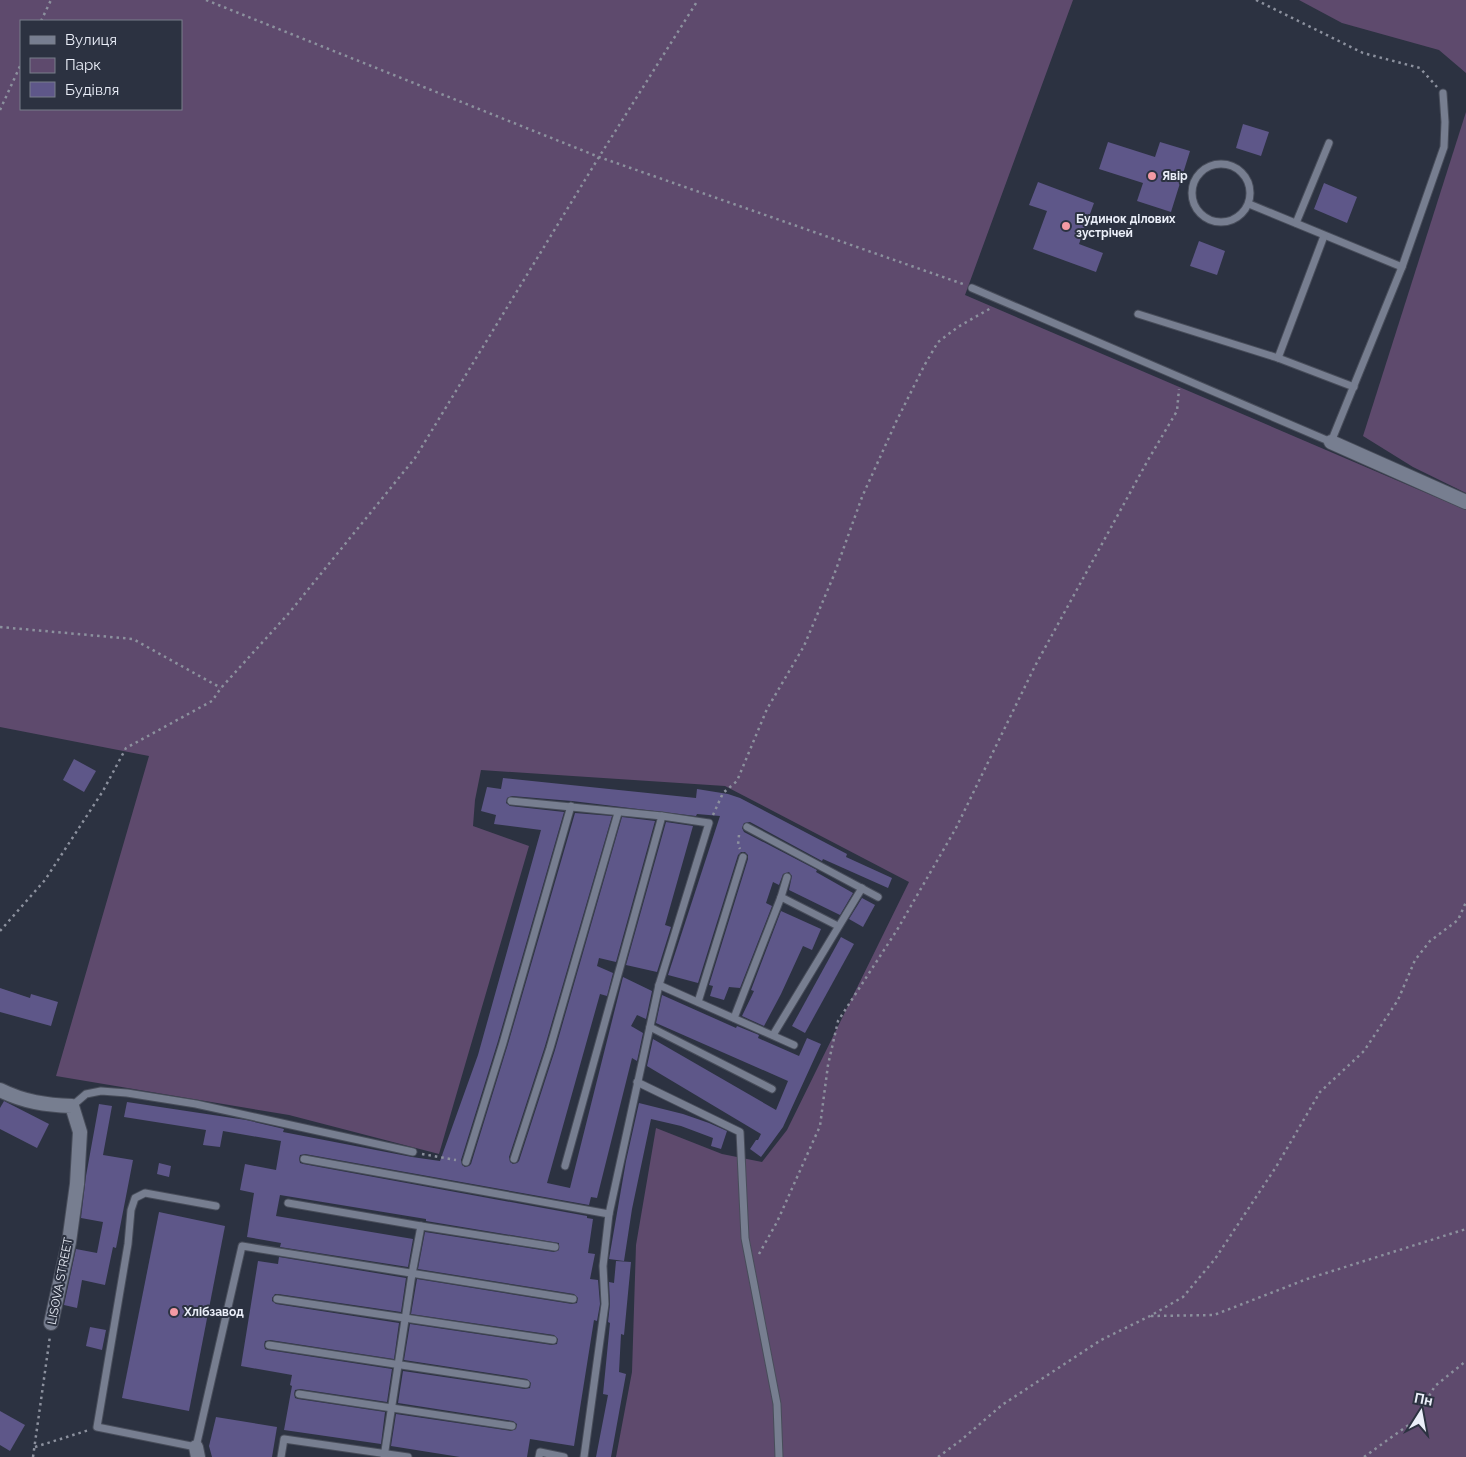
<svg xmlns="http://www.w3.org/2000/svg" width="1466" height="1457" font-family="Raleway,sans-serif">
  <rect width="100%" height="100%" fill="#2c3241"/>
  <g fill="#5e4a6d" fill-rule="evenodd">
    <path d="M0 0H1073L965 295 1466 510V1457H616L632 1372 636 1245 656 1128 722 1154 762 1162 787 1130 909 882 725 786 481 770 475 800 473 826 529 846 439 1154 289 1115 56 1076 149 756 0 727ZM21 21H181V109H21Z"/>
    <polygon points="1299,0 1466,0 1466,73 1439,50 1342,23"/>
    <polygon points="1466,112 1466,493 1413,467 1363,436"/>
  </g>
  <g fill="#5e5789">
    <polygon points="1243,124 1269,132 1261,156 1236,148"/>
    <polygon points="1108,142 1155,157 1160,142 1190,151 1171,212 1137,201 1143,183 1099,169"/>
    <polygon points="1038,182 1094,203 1079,244 1103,253 1096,272 1033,249 1047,211 1029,205"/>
    <polygon points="1324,183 1357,197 1347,223 1314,209"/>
    <polygon points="1199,241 1225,251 1217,275 1190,266"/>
    <polygon points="74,759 96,771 84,792 63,780"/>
    <polygon points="503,778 696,798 697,789 728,794 740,798 847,854 846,857 892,878 888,888 823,859 822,861 750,822 744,823 742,828 744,832 817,870 816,872 853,893 840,915 789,890 792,876 789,872 783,874 779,885 773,882 766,903 772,906 740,988 729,987 724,1000 710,996 713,986 709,985 748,859 748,855 745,852 741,852 738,855 698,983 668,975 720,816 697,814 696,816 572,801 512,796 507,798 506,803 510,806 564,812 498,1041 461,1160 462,1165 465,1167 469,1166 471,1164 508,1044 575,813 612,816 545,1046 509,1157 510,1162 513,1164 517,1163 519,1161 555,1050 622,817 655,821 616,962 599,958 597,966 613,973 607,996 600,994 547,1183 570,1188 623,977 652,991 646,1019 637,1015 631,1026 643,1033 637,1061 632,1058 597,1198 591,1197 589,1205 305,1154 300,1155 299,1159 300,1163 303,1164 587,1216 587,1218 593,1219 588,1253 595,1254 590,1279 598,1280 600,1304 597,1321 594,1320 574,1446 530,1439 527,1457 460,1457 391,1446 396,1414 511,1431 516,1429 517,1424 513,1421 398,1403 403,1371 525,1389 530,1388 531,1383 527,1379 404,1360 410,1324 552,1345 557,1344 558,1339 554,1335 411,1314 417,1279 572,1304 577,1303 578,1298 574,1294 418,1269 425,1232 554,1252 559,1250 559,1243 426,1221 426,1219 280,1195 276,1216 413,1239 408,1267 280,1247 281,1243 247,1237 254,1193 240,1190 245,1164 276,1170 281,1141 223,1131 220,1147 203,1145 206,1130 124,1117 127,1102 246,1120 284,1129 283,1132 412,1157 440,1161 478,1055 541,830 494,824 496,815 481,811 487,787 501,789"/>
    <polygon points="666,822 693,826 665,925 671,927 657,972 626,965"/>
    <polygon points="862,898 875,905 863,927 849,919"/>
    <polygon points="781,911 821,929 812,950 803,946 781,994 764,1026 742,1016 754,991 751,990"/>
    <polygon points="841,937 854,944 805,1033 792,1026"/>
    <polygon points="0,988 30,998 31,994 58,1002 51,1026 0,1012"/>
    <polygon points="662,995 736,1028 737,1026 759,1035 758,1038 799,1056 807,1038 821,1044 783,1127 761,1157 750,1149 756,1140 758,1140 761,1134 647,1066 653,1039 776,1110 788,1081 656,1023"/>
    <polygon points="4,1101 49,1124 37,1148 0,1129 0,1108"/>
    <polygon points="639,1103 683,1114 709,1123 727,1131 721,1149 711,1146 713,1138 681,1126 651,1119 632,1209 624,1261 609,1259 626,1161"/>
    <polygon points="99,1104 112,1106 103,1155 133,1160 116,1248 113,1247 105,1285 82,1280 77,1308 64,1305 76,1249 97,1253 103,1222 81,1218 86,1176"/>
    <polygon points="159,1163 171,1166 169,1177 157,1174"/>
    <polygon points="159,1212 225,1226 189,1411 122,1398"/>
    <polygon points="279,1257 406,1278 401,1312 278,1294 275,1294 272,1298 272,1301 276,1304 399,1323 394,1359 270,1340 265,1341 264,1345 265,1349 268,1350 392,1369 387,1402 300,1389 295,1390 294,1394 295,1398 298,1399 385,1412 381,1444 284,1430 292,1386 290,1385 292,1375 241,1366 258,1261 278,1264"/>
    <polygon points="616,1261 631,1262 624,1335 621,1334 619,1372 626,1374 611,1457 596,1457 608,1395 603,1394 610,1323 608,1322 610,1304 609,1282 614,1283"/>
    <polygon points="90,1327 106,1330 102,1350 86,1346"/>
    <polygon points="0,1411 25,1425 10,1451 0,1445"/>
    <polygon points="216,1417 277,1427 272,1457 212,1457 209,1446"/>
  </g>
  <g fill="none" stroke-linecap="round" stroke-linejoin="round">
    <g stroke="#484d5a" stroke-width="9">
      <g id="lane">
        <circle cx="1221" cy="193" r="29"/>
        <polyline points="1249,204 1402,267"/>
        <polyline points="1296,223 1329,143"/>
        <polyline points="972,288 1331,442 1402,267 1444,147 1445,122 1443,93"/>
        <polyline points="1138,314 1278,358 1354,387"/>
        <polyline points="1278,358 1324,236"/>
        <polyline points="511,801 662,816 709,823 659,985 609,1214 603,1266 605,1304 584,1457"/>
        <polyline points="747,827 878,897"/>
        <polyline points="781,897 838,926"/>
        <polyline points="659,985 794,1045"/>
        <polyline points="698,1002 743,857"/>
        <polyline points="734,1018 781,897 787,877"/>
        <polyline points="650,1027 772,1089"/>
        <polyline points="773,1035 862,888"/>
        <polyline points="637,1082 740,1132 745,1238 777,1404 779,1457"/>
        <polyline points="72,1106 86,1094 101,1091 127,1093 196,1104 413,1152"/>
        <polyline points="304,1159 609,1214"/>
        <polyline points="514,1159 550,1048 618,813"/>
        <polyline points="466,1162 503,1043 571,806"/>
        <polyline points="565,1166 662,816"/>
        <polyline points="288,1203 421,1226 555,1247"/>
        <polyline points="216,1206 145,1193 135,1198 131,1210 128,1244 97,1427 196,1447 242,1246 573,1299"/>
        <polyline points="277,1299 553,1340"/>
        <polyline points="269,1345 526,1384"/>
        <polyline points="299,1394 512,1426"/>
        <polyline points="281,1457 284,1439 408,1457"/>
        <polyline points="384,1457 412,1274 421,1226"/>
        <polyline points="539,1457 540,1452 564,1457"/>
      </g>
    </g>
    <g stroke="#484d5a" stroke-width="16">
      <g id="street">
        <polyline points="1331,442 1466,502"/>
        <path d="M0 1090C24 1102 46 1105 72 1106L80 1132 77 1184 69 1242 51 1323"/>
        <polyline points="196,1447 198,1457"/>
      </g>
    </g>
    <g stroke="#8c919e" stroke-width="2.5" stroke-dasharray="2.5 4" stroke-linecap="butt">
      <polyline points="206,0 599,157 963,284"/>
      <polyline points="1256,0 1363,53 1420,68 1437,87"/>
      <polyline points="41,21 51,0"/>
      <polyline points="0,110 21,64"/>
      <polyline points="0,627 133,639 221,688"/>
      <polyline points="713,815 723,793 737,781 767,709 804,646 834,575 862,497 896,422 924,366 938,342 958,327 991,308"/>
      <polyline points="739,835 738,845 740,849"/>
      <polyline points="0,931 45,880 103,791 126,748 212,701 221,688 289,613 415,458 599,157 698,0"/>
      <polyline points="422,1154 456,1160"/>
      <polyline points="759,1254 777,1222 820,1126 828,1065 838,1021 897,930 956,828 1035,666 1148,460 1177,411 1179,389"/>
      <polyline points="1151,1316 1214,1315 1307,1279 1466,1229"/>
      <polyline points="35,1447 89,1430"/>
      <polyline points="33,1457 50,1336"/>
      <polyline points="938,1457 960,1441 1002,1405 1101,1340 1150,1316 1183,1297 1215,1259 1276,1167 1320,1092 1364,1051 1398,1000 1415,960 1430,941 1458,920 1466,902"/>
      <polyline points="1364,1457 1414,1421 1435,1386 1466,1361"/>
    </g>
    <use href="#lane" stroke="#777e90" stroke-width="7"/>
    <use href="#street" stroke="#777e90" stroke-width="14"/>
  </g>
  <g fill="#f49aa4" stroke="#2c3241" stroke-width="2">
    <circle cx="1152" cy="176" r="5"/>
    <circle cx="1066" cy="226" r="5"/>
    <circle cx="174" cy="1312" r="5"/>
  </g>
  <g text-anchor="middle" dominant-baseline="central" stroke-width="4" stroke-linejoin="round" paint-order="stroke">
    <g font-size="12" font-weight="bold" fill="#ebeff9" stroke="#2c3241" text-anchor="start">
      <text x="1162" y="176">Явір</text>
      <text x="1076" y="219">Будинок ділових<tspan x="1076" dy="14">зустрічей</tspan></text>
      <text x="184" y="1312">Хлібзавод</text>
    </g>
    <g font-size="12" fill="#ebeff9" stroke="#2c3241">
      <text transform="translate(60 1281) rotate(-79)">LISOVA STREET</text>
    </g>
  </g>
  <rect x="20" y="20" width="162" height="90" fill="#2c3241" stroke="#787e8b"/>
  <rect x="30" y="36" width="25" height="8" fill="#777e90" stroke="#787e8b"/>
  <text x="65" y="45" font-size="15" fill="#ebeff9">Вулиця</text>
  <rect x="30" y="58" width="25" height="15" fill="#5e4a6d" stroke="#787e8b"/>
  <text x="65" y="70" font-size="15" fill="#ebeff9">Парк</text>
  <rect x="30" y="82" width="25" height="15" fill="#5e5789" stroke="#787e8b"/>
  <text x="65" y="95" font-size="15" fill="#ebeff9">Будівля</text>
  <g transform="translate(1421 1412) rotate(11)" stroke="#2c3241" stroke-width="4" paint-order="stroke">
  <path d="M0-4L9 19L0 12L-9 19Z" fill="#ebeff9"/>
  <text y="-8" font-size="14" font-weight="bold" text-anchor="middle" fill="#ebeff9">Пн</text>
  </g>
</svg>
